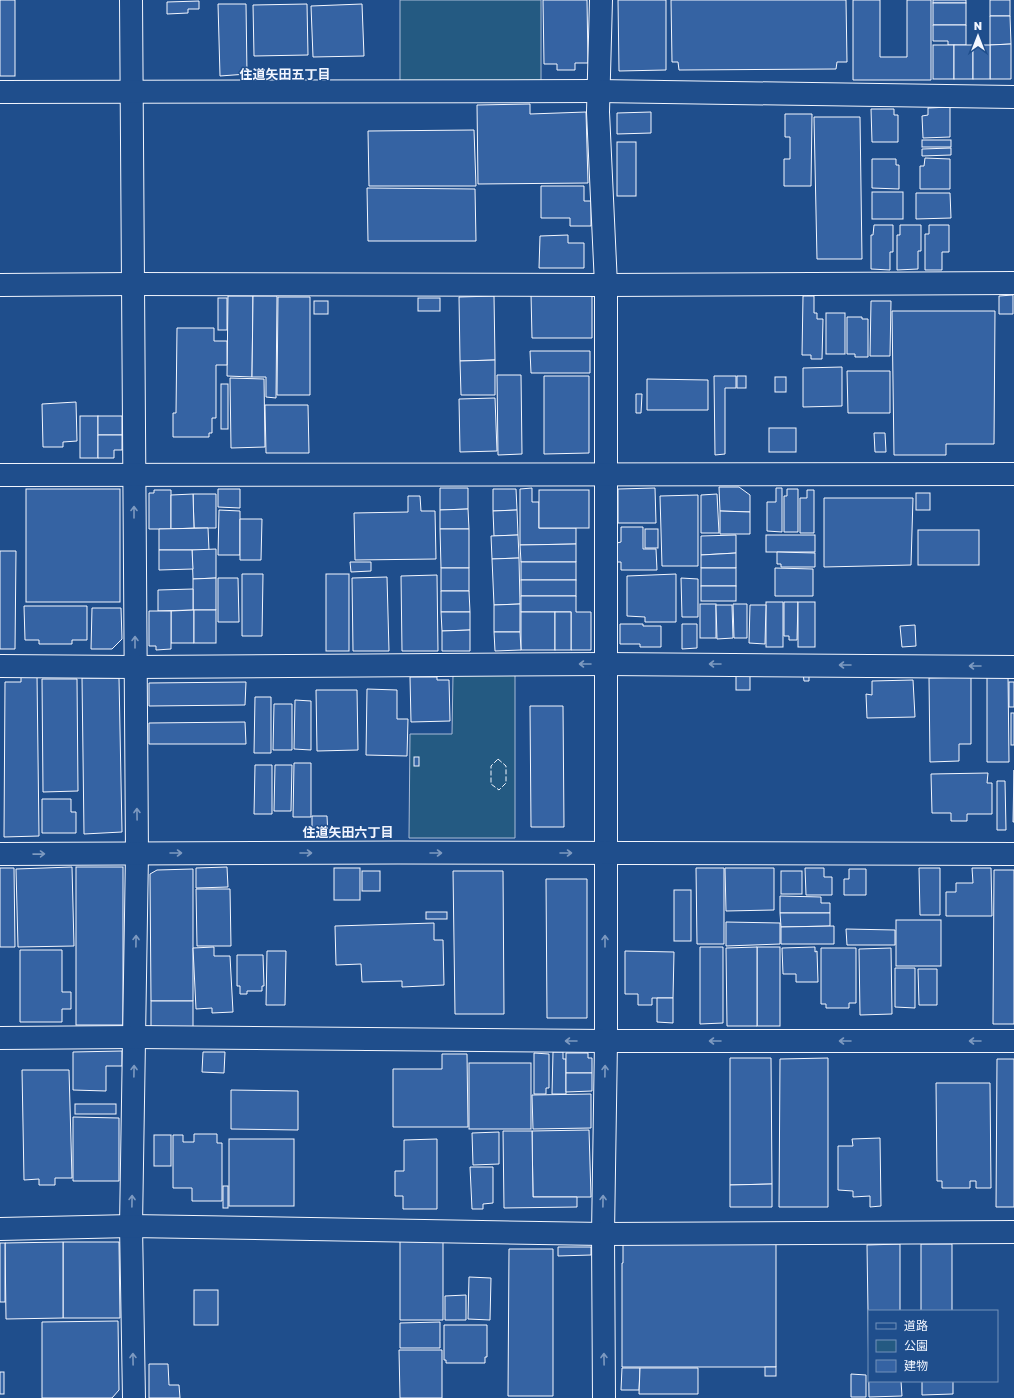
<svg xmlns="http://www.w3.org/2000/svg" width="1014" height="1398" font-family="'Golos Text','Noto Sans JP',sans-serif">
  <rect width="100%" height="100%" fill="#1f4e8c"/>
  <g fill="#245a82" stroke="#a8bbd7">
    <rect x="400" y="0" width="141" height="81"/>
    <polygon points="453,675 515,675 515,838 409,838 410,734 452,734"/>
  </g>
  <g fill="#3563a3" stroke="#f2f6ff">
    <rect x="0" y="0" width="15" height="76"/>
    <polygon points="543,0 587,0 588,63 575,63 575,70 557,70 557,64 544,64"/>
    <polygon points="618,0 666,0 666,70 619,71"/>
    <polygon points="671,0 846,0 847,62 837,62 836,69 679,70 678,62 672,62"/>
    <polygon points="853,0 880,0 880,57 907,57 907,0 931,0 931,80 853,80"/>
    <rect x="933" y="0" width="33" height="3"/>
    <rect x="990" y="0" width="20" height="16"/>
    <polygon points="199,1 199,9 188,9 188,13 167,14 167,2"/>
    <rect x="933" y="3" width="33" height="22"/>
    <polygon points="218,4 246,4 247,74 220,76"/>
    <polygon points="307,4 308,55 254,56 253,5"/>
    <polygon points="362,4 364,56 313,57 311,6"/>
    <polygon points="990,16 1010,16 1011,44 990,45"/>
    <polygon points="933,25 966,25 966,45 948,45 948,41 933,41"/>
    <polygon points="1011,44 1011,79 990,79 990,45"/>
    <rect x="933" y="45" width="21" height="34"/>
    <rect x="954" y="45" width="19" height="34"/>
    <rect x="973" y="45" width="17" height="34"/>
    <polygon points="530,104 530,114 586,112 588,183 478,184 477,105"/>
    <polygon points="950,107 950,137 923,138 922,116 928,115 928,108"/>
    <polygon points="871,109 894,109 894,115 898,115 898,142 872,142"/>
    <polygon points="651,112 651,133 617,134 617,113"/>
    <polygon points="785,114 812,114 811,186 784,186 784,159 790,159 790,137 785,137"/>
    <polygon points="814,117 860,117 862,259 817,259"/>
    <polygon points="474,130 476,186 369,186 368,131"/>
    <rect x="922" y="140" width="29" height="7"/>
    <rect x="617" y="142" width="19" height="54"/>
    <polygon points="951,148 951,155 922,156 922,149"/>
    <polygon points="925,158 950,159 950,189 920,189 920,166 924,166"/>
    <polygon points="872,159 896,159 896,165 899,165 899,189 872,188"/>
    <polygon points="541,186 584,186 584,201 591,201 591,226 570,226 570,218 541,218"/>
    <polygon points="367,188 475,189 476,241 368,241"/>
    <rect x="872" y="192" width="31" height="27"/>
    <polygon points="916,193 950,193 951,218 916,219"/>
    <polygon points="874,225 893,225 893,252 890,252 890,270 871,269 871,235 873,235"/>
    <polygon points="900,225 921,225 921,251 918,251 918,269 897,270 897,235 900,235"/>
    <polygon points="929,225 949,225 949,252 942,252 942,270 925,270 925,234 929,234"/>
    <polygon points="568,235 568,243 584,243 584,268 539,268 540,236"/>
    <polygon points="531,294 592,294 592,338 532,338"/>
    <polygon points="1013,295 1013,314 999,314 999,296"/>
    <polygon points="228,296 253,296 252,377 227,376"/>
    <polygon points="253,296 277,296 276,398 266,397 266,377 252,377"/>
    <polygon points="494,296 495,360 460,361 459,297"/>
    <polygon points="803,296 814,296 814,313 817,313 817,319 823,319 822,359 811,359 811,355 802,355"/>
    <polygon points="278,297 310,297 310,395 277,395"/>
    <rect x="218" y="298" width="9" height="32"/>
    <rect x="418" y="298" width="22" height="13"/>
    <rect x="314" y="301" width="14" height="13"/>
    <polygon points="871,301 891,301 890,356 870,356"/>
    <polygon points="892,311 995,311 994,444 946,444 946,455 894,455"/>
    <rect x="826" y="313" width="19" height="41"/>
    <polygon points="847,317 862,317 862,319 868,319 868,357 855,357 855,354 847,354"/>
    <polygon points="177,328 214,328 214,341 227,341 227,365 216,365 216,418 212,418 212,433 209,433 209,437 173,437 173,413 176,413"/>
    <polygon points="530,351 590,351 590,373 531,373"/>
    <polygon points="495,360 495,395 461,395 460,361"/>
    <polygon points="842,367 842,406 803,407 803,368"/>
    <polygon points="847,371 890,371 890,413 848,413"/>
    <polygon points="497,375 521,375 522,454 498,455"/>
    <polygon points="544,376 589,376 589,453 544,454"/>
    <polygon points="714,376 736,376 736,388 725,388 725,454 715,455"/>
    <rect x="737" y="376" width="9" height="12"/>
    <rect x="775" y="377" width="11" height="15"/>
    <polygon points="230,378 264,379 265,447 231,448"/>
    <polygon points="647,379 708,380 708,410 647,410"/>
    <rect x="221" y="384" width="7" height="45"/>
    <polygon points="636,394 642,394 641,413 636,413"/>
    <polygon points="495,398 497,451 460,452 459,399"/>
    <polygon points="76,402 77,441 63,442 63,447 43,447 42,404"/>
    <polygon points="265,405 308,405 309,453 266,453"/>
    <rect x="80" y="416" width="18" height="42"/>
    <rect x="98" y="416" width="24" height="19"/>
    <rect x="769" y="428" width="27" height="24"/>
    <polygon points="874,433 885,433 886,452 875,452"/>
    <polygon points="98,435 122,435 122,450 114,450 114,458 98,458"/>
    <polygon points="719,487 739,487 750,495 750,512 720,511"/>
    <polygon points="440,488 468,488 468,509 440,510"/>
    <polygon points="532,488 532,502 539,502 539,528 576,528 576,544 520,545 520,489"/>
    <polygon points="655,488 656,523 618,523 618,489"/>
    <polygon points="776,488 782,488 782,532 767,531 767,502 776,502"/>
    <rect x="26" y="489" width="94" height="113"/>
    <polygon points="218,489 240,489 240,508 218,507"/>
    <polygon points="493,489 516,489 517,510 493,511"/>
    <polygon points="787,489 798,489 798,532 784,532 784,496 787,496"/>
    <polygon points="154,490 171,490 171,529 149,529 149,493 154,493"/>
    <rect x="539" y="490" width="50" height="38"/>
    <polygon points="807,490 814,490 814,533 800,533 800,498 807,498"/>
    <rect x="916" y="493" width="14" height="17"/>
    <polygon points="193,494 216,494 216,528 194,528"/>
    <polygon points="193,494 194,528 171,529 171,495"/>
    <polygon points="717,494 719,533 701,533 701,495"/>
    <polygon points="698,495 698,566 662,566 660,496"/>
    <polygon points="408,496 420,496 421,511 435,511 436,559 355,560 354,513 408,512"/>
    <polygon points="824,498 913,498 911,565 824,567"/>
    <polygon points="468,509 469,529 440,529 440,510"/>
    <polygon points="219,510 240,511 240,555 218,555"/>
    <polygon points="517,510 518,535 494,536 493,511"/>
    <polygon points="720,511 750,512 750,534 720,534"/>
    <polygon points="240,519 262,519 261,560 240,560"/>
    <polygon points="621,527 643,527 643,549 656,549 657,570 621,570 621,562 617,562 617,543 621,542"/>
    <polygon points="208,528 209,550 159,550 159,529"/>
    <polygon points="440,529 469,529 469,568 441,568"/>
    <rect x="645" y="529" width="13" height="19"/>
    <rect x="918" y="530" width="61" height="35"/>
    <polygon points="518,535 519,558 492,559 491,536"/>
    <polygon points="736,535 736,553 701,555 701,536"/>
    <rect x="766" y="535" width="49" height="17"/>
    <polygon points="576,544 576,562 521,562 520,545"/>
    <polygon points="216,549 216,578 193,579 192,550"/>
    <polygon points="159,550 192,550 193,569 159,570"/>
    <polygon points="0,551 16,551 15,649 0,649"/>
    <polygon points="777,552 815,553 815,567 781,567 781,564 777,564"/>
    <polygon points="736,553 736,568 701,568 701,555"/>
    <polygon points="519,558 520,604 494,605 492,559"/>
    <polygon points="350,562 371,562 371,571 351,572"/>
    <rect x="521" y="562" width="55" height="18"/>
    <rect x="441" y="568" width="28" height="23"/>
    <rect x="701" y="568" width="35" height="18"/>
    <polygon points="775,568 813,569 813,596 775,596"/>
    <polygon points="242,574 263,574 262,636 242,636"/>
    <rect x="326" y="574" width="23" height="77"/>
    <polygon points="676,574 676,622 645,622 645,617 627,616 627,576"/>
    <polygon points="437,575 438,651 402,651 401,576"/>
    <polygon points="387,577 389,651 353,651 352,578"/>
    <polygon points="216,578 216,610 193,610 193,579"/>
    <polygon points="218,578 238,578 239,622 218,622"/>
    <polygon points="681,578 698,579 698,617 682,617"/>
    <rect x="521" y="580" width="55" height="16"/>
    <rect x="701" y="586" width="35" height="15"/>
    <polygon points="193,589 193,610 158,611 158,590"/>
    <polygon points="441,591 469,591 470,612 441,612"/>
    <polygon points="521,596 576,596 576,612 591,612 591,650 571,650 571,612 521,612"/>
    <rect x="766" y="602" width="17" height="45"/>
    <polygon points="784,602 798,602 797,640 789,640 789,636 784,636"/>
    <rect x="798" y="602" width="17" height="45"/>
    <polygon points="520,604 520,632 494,632 494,605"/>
    <rect x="700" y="604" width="16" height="34"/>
    <polygon points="733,604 747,604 747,638 734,638"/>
    <polygon points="716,605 732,605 733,638 717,639"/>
    <polygon points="750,605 766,605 765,644 749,643"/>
    <polygon points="24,606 87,606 87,640 72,640 72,644 39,644 39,640 25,640"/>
    <polygon points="92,608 121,608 122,639 112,649 91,649"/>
    <polygon points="194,610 194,643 171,643 171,611"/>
    <rect x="194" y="610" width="22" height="33"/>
    <polygon points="149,611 171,611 171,649 156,650 156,646 149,646"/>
    <polygon points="441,612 470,612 470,630 442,631"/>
    <rect x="521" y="612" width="34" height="38"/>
    <rect x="555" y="612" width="16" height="38"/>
    <polygon points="620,624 643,624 643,626 661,626 661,647 640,647 640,644 620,644"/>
    <polygon points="682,624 697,624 697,648 682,649"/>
    <polygon points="915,625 916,646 902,647 900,626"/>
    <polygon points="470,630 470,651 442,651 442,631"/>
    <polygon points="494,632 520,632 521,650 495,651"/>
    <polygon points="803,673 809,673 809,681 804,681"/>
    <rect x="736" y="674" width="14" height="16"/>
    <polygon points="987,674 1008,675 1009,762 987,762"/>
    <polygon points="21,675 37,675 39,836 4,837 5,682 21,682"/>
    <polygon points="410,677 437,677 437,680 449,680 450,721 411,722"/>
    <polygon points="971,677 971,744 959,744 959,761 930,762 929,678"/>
    <polygon points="82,678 119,678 122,832 84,834"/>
    <polygon points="42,679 77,679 78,791 43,792"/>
    <polygon points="913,680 915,717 867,718 866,694 872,695 872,681"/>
    <polygon points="246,682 245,705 149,706 149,683"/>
    <rect x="1009" y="682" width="5" height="25"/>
    <polygon points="367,689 397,690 397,719 408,719 407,756 366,755"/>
    <polygon points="316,690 357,690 358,750 317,751"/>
    <polygon points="255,697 271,697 271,753 254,753"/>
    <polygon points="295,700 311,701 311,750 294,749"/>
    <polygon points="274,704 292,704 292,750 273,750"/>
    <polygon points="530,706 563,706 564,827 531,827"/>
    <rect x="1011" y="713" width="3" height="32"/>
    <polygon points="245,722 246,744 149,744 149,723"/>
    <rect x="414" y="757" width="5" height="9"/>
    <polygon points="294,763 311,763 311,817 293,817"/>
    <polygon points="255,765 272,765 272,814 254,814"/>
    <polygon points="275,765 292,765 291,811 274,811"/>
    <polygon points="1014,770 1014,822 1013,822"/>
    <polygon points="988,773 987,783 992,783 992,814 967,814 967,821 951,821 951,813 932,813 931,774"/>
    <polygon points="997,781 1005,781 1006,830 997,830"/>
    <polygon points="42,799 71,799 71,812 76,812 76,833 42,833"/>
    <polygon points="312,816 327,816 328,837 312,838"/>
    <polygon points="72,867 74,946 18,947 16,869"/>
    <rect x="76" y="867" width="47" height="158"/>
    <polygon points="227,867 228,887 196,888 196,868"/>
    <polygon points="0,868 14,868 15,947 0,947"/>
    <rect x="334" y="868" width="26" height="32"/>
    <polygon points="696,868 724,868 724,944 697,944"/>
    <polygon points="725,868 774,868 774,910 726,911"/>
    <polygon points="805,868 824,868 824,877 832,877 832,895 806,895"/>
    <polygon points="919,868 940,868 940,915 920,915"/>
    <polygon points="972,868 991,868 992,916 946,916 946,892 956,892 956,883 973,883"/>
    <polygon points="193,869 193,1001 151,1001 150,874 157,870"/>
    <polygon points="849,869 866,869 866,895 844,895 844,879 849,879"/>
    <polygon points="994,870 1014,870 1014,1024 993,1024"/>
    <rect x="362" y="871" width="18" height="20"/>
    <polygon points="453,871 503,871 504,1014 455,1014"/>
    <rect x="781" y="871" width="21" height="23"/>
    <polygon points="546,879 587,879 587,1018 547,1018"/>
    <polygon points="196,889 230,889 231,946 197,946"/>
    <rect x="674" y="890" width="17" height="51"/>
    <polygon points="780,896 821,897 821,903 830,903 830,913 780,913"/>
    <rect x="426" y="912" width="21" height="7"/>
    <polygon points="780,913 830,913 830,926 781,927"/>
    <rect x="896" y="920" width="45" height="46"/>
    <polygon points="726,922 780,923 780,944 726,946"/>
    <polygon points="434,923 434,940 443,940 444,985 402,987 402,981 362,982 361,964 336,965 335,926"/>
    <polygon points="834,926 834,944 781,944 781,927"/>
    <polygon points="846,929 895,930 895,945 847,945"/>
    <polygon points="214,947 214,956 230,956 233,1012 212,1013 212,1008 196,1009 193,948"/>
    <polygon points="700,947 723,947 723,1023 700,1024"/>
    <rect x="757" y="947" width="23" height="79"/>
    <polygon points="757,947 757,1026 727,1026 726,948"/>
    <polygon points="815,947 815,952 817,951 818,982 796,982 796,974 783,974 782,948"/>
    <polygon points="821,948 856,948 856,1003 849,1003 849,1008 826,1008 826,1004 821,1004"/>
    <polygon points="891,948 892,1014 860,1015 859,949"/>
    <polygon points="20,950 62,950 62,992 71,992 71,1009 62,1009 62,1022 20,1022"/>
    <polygon points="267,951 286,951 285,1005 266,1005"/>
    <polygon points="625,951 674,952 673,998 652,998 652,1005 638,1005 638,994 625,994"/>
    <polygon points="237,955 263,955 264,986 262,986 262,991 247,991 247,994 240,994 240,986 237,986"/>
    <polygon points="895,968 915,968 915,1008 895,1007"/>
    <polygon points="918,969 937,969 937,1005 919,1005"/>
    <polygon points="657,998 673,998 673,1023 657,1022"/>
    <rect x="151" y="1001" width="42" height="26"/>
    <polygon points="122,1051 122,1066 106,1066 106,1091 73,1090 73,1052"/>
    <polygon points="203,1052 225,1052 224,1073 202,1072"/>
    <polygon points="553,1052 563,1052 563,1059 566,1059 566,1094 552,1094"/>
    <polygon points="534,1053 549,1054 549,1088 546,1088 546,1094 534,1094"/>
    <polygon points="566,1053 588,1053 588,1058 592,1058 592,1073 566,1073"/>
    <polygon points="442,1054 467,1054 468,1127 393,1127 393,1069 442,1069"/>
    <polygon points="730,1058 771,1058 772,1184 730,1185"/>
    <polygon points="828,1058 828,1207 779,1207 780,1059"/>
    <polygon points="997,1059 1014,1059 1014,1207 996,1207"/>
    <rect x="469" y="1063" width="62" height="66"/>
    <polygon points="22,1070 69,1070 72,1178 55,1178 55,1185 39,1185 39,1179 24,1180"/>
    <polygon points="566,1073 592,1073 592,1091 566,1092"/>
    <polygon points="936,1083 990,1083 991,1188 976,1188 976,1181 970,1181 970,1188 942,1188 942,1181 937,1181"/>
    <polygon points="231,1090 298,1091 298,1130 231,1129"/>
    <polygon points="591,1094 591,1128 533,1129 532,1095"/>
    <rect x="75" y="1104" width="41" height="10"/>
    <polygon points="73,1117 119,1118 119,1181 73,1181"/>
    <polygon points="589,1130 591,1197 533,1197 532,1131"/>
    <polygon points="503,1131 532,1131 533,1197 577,1197 577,1207 504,1208"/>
    <polygon points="499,1132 499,1164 473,1165 472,1133"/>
    <polygon points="194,1134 217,1134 217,1143 222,1143 222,1201 192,1201 192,1188 173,1188 173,1135 183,1135 183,1142 194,1142"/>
    <rect x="154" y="1135" width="17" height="31"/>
    <polygon points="880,1138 881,1206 870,1207 870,1196 853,1197 853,1191 838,1190 838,1146 853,1146 852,1139"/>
    <rect x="229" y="1139" width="65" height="67"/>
    <polygon points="437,1139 437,1209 403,1209 403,1196 395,1196 395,1171 404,1171 404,1140"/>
    <polygon points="470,1167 493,1167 493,1203 483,1204 483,1209 472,1209"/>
    <polygon points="772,1184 772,1207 730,1207 730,1185"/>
    <rect x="223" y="1186" width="5" height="22"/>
    <polygon points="443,1240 443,1320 400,1320 400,1241"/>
    <polygon points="63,1242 119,1242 120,1318 63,1318"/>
    <polygon points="63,1242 63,1318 6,1319 5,1243"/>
    <rect x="0" y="1243" width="5" height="59"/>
    <polygon points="623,1244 776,1244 776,1367 622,1367 622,1263 623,1263"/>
    <polygon points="900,1244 900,1311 868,1312 867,1245"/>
    <rect x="921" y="1244" width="31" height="67"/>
    <polygon points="558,1247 591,1247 591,1255 558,1256"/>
    <polygon points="509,1249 553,1249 553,1396 508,1396"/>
    <polygon points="469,1277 491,1278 490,1320 468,1319"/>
    <rect x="194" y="1290" width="24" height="35"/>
    <polygon points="466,1295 466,1320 445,1320 445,1296"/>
    <polygon points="868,1312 869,1312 869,1381 901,1381 902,1396 869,1397"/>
    <polygon points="118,1321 119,1390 112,1398 42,1398 42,1322"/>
    <polygon points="440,1322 440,1348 400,1348 400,1323"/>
    <polygon points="444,1325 487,1325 487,1357 485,1357 485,1363 446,1363 446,1360 444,1360"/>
    <polygon points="399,1350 442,1350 442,1398 400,1398"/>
    <polygon points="149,1364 168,1364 169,1385 179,1385 180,1398 149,1398"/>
    <rect x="765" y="1367" width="11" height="9"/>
    <polygon points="622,1368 640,1368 639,1390 621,1390"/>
    <polygon points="640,1368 698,1368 698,1394 639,1394"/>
    <rect x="0" y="1372" width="4" height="22"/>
    <polygon points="851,1374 866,1375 866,1397 851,1397"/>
    <polygon points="922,1381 953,1381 953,1394 922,1395"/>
  </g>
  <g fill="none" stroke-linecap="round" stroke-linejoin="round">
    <g stroke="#f2f6ff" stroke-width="24">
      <g id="minor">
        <polyline points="131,0 137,853 131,1226 134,1398"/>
        <polyline points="601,0 598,112 606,285 606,1041 603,1234 604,1398"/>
        <polyline points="0,92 598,91 1014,97"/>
        <polyline points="0,285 132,284 606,285 1014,283"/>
        <polyline points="0,666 135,667 606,664 1014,667"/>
        <path d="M0 854C338 851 676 853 1014 854"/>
        <polyline points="0,1038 135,1037 606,1041 1014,1041"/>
        <polyline points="0,1229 131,1226 603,1234 1014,1232"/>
      </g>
    </g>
    <g stroke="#f2f6ff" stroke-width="24">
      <polyline id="tertiary" points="0,475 1014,474"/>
    </g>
    <use href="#minor" stroke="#1f4e8c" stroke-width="22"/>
    <use href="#tertiary" stroke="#1f4e8c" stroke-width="22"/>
    <polygon stroke="#f2f6ff" stroke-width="1" stroke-dasharray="5 2" stroke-linecap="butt" points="498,759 506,766 506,783 499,790 491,784 491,766"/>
  </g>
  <defs><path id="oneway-shaft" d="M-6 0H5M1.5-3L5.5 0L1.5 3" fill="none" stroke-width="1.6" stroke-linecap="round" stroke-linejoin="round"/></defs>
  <g stroke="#7e9ac0">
    <use href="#oneway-shaft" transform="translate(134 512) rotate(-90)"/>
    <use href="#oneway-shaft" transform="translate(135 642) rotate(-90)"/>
    <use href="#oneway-shaft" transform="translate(585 664) rotate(180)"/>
    <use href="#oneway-shaft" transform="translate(715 664) rotate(-180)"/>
    <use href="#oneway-shaft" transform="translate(845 665) rotate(-180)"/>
    <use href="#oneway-shaft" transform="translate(975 666) rotate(-180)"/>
    <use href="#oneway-shaft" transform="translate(137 814) rotate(-91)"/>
    <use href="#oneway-shaft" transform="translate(176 853)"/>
    <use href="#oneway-shaft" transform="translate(306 853)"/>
    <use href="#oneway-shaft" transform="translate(436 853)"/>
    <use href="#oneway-shaft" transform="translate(566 853)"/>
    <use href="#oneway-shaft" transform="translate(39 854) rotate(-1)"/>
    <use href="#oneway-shaft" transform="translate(136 941) rotate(-89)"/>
    <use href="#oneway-shaft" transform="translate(605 941) rotate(-90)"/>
    <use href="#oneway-shaft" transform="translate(571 1041) rotate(-180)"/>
    <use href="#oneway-shaft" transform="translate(715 1041) rotate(180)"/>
    <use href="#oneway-shaft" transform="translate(845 1041) rotate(180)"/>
    <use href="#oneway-shaft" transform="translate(975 1041) rotate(180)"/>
    <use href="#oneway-shaft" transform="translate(134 1071) rotate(-89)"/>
    <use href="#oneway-shaft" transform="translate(605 1071) rotate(-89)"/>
    <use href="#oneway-shaft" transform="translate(132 1201) rotate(-89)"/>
    <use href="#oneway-shaft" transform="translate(603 1201) rotate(-89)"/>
    <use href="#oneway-shaft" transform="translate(133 1359) rotate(-91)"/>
    <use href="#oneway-shaft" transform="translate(604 1359) rotate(-91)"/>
  </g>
  <g text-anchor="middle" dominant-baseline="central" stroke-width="3" stroke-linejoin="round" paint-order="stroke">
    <g font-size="13" font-weight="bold" fill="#f2f6ff" stroke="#1f4e8c">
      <text x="285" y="74">住道矢田五丁目</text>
      <text x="348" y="832">住道矢田六丁目</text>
    </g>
  </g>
  <rect x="868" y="1310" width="130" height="72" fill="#1f4e8c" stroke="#7391ba"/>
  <rect x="876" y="1323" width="20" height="6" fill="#1f4e8c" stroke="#7391ba"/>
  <text x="904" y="1330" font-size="12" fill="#f2f6ff">道路</text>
  <rect x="876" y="1340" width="20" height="12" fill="#245a82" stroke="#7391ba"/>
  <text x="904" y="1350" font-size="12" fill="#f2f6ff">公園</text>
  <rect x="876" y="1360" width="20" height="12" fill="#3563a3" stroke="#7391ba"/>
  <text x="904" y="1370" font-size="12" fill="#f2f6ff">建物</text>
  <g transform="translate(978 36)" stroke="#1f4e8c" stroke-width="3" paint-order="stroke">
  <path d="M0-3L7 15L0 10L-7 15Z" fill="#f2f6ff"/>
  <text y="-6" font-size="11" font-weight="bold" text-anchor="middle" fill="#f2f6ff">N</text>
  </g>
</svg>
